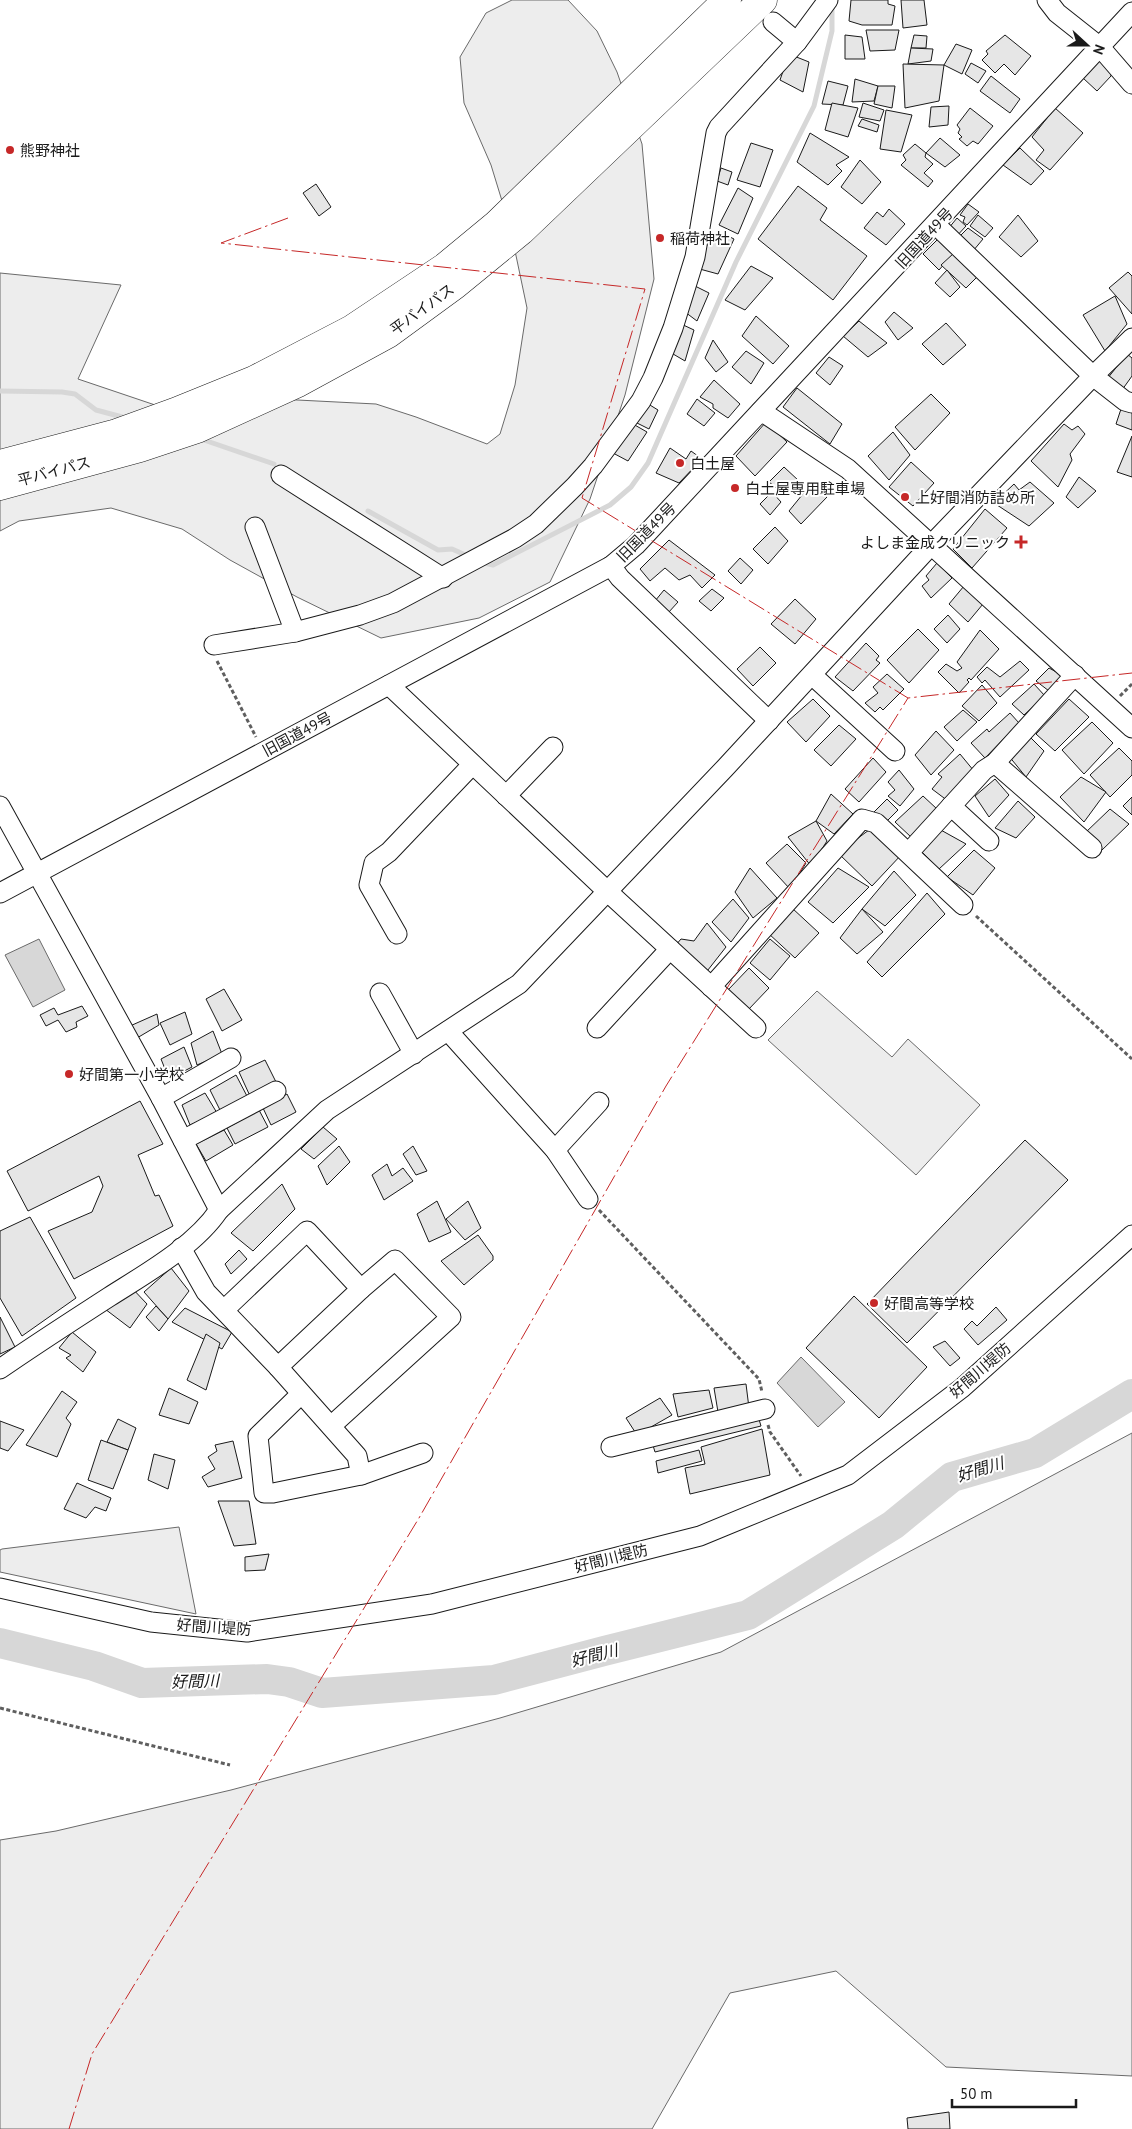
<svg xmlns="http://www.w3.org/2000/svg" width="1132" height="2129" font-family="'PT Sans','Noto Sans JP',sans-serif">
  <rect width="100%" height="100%" fill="#fff"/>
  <g fill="#ededed" stroke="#6a6a6a">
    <polygon points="512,0 568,0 597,31 617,72 642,144 654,279 625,395 590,499 550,582 479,618 381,638 297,597 230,560 182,529 111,508 19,521 0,531 0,273 121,285 78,379 164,408 258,398 376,404 416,417 487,444 500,434 515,385 527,308 510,227 491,165 464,103 460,57 486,13"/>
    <polygon points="817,991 892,1057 908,1039 980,1105 916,1175 768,1040"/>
    <polygon points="1132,1433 1132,2076 946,2067 836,1971 730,1993 652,2129 0,2129 0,1840 56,1831 231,1790 500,1718 721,1652"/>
    <polygon points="179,1527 196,1614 0,1572 0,1550 2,1549"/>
  </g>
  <g fill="#d7d7d7" stroke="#6a6a6a">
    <polygon points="39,939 65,990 33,1007 5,955"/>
    <polygon points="801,1357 845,1402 818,1427 777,1383"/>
  </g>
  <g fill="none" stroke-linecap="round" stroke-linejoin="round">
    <g stroke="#d7d7d7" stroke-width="5">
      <polyline points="0,391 62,392 75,394 96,410 126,418"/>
      <polyline points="201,439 274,464"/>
      <polyline points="368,511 438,550 452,549 470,557"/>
      <polyline points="480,562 493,565 610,505 631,487 648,463 736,262 814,106 832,31 832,3"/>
    </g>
    <polyline stroke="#d7d7d7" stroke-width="30" points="0,1643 94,1666 142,1683 267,1679 289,1682 322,1693 494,1680 604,1651 748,1615 893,1525 952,1477 1035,1453 1132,1394"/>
  </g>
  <g fill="#e6e6e6" stroke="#1a1a1a">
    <polygon points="851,0 888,0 888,4 895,6 892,25 862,25 849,21"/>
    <polygon points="901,0 924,0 927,25 903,28"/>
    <polygon points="866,30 899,30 895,50 870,51"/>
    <polygon points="845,35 862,37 865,59 845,59"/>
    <polygon points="914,35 927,36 926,48 911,48"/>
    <polygon points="1005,35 1031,56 1015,75 1004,64 995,73 982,60 988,54 986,51"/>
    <polygon points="956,44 972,50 962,74 944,65"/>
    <polygon points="911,48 933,49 931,61 908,64"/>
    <polygon points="789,54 809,62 803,92 780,80"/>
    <polygon points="1100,58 1111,72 1111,76 1097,91 1083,78"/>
    <polygon points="971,63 986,71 978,83 965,74"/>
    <polygon points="903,64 944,65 939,101 905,108"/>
    <polygon points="991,76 1020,99 1010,113 980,91"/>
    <polygon points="855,79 878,86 874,101 852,102"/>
    <polygon points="828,81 848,86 843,105 822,104"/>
    <polygon points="878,86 895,86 892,108 874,104"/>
    <polygon points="832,103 858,108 848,137 825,130"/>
    <polygon points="863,103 884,110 880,121 859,117"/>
    <polygon points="949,106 948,125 929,127 931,107"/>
    <polygon points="970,108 993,126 978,144 973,141 967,146 959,139 962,137 958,133 960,129 957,125"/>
    <polygon points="1055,108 1083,133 1050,170 1036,160 1044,150 1032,137"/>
    <polygon points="886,110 912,115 901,152 880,149"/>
    <polygon points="862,119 879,125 877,132 858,126"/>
    <polygon points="810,133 849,157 836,165 842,171 828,185 797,162"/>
    <polygon points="940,138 960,155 945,167 926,153"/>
    <polygon points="751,143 773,150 760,187 737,180"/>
    <polygon points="915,144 926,153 925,157 933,164 924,173 933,181 928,187 901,165 906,160 903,155"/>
    <polygon points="1020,148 1044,171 1031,185 1003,165"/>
    <polygon points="860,160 881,182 862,204 841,187"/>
    <polygon points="721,168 732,172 728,185 717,181"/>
    <polygon points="316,184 331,207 319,216 303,193"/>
    <polygon points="798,186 827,208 820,220 867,256 833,300 758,239"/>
    <polygon points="738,188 753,198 738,234 719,225"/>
    <polygon points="968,204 979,212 967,225 963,222 965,217 960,215"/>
    <polygon points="889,209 905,224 886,245 864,228 877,212 883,217"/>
    <polygon points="978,215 993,228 985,237 970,226"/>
    <polygon points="1018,215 1038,241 1021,257 999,237"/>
    <polygon points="957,218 966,226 955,238 948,229"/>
    <polygon points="968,228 983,239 973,251 957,239"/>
    <polygon points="724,234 734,239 718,274 696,268 712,235 720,240"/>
    <polygon points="939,238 954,253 939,270 923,254"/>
    <polygon points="954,253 979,275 966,288 941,265"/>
    <polygon points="751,266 773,278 745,310 725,300"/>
    <polygon points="947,270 960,287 950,297 935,283"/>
    <polygon points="1128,272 1132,276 1132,314 1109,288"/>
    <polygon points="693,285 709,293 697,321 681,309"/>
    <polygon points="1115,296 1127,324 1105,351 1083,315"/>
    <polygon points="894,312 913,328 898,340 885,322"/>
    <polygon points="756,316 789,346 773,364 742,336"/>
    <polygon points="859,321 887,343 868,357 843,336"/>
    <polygon points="679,323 694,330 685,361 668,351"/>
    <polygon points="946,323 966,345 943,365 922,344"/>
    <polygon points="713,340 728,362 716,372 705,358"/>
    <polygon points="746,351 764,363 751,384 732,367"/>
    <polygon points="1127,354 1132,358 1132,376 1122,390 1107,379"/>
    <polygon points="829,357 843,366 830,385 816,373"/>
    <polygon points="714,380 740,404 728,418 713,408 713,404 700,397"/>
    <polygon points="797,388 842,424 830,444 783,407"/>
    <polygon points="931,394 950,413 915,450 895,427"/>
    <polygon points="697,399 715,413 704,426 687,414"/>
    <polygon points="645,402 658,410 649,429 633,421"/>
    <polygon points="1121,409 1132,411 1132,430 1116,424"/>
    <polygon points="766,422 787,442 755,476 736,456"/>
    <polygon points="633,424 647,432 628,461 613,453"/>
    <polygon points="1064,424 1072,430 1078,426 1085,434 1070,454 1072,460 1058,487 1031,461"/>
    <polygon points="893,432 910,455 889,480 868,456"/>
    <polygon points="1132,436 1132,477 1117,472"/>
    <polygon points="670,448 686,459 691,451 702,459 679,483 656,473"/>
    <polygon points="911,462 934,483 913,506 889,487"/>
    <polygon points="784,467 799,481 786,496 769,482"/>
    <polygon points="1079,477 1096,491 1078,508 1066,497"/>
    <polygon points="1030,482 1054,503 1029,526 994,503 1014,484 1019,490"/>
    <polygon points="811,484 827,497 801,524 789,511"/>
    <polygon points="772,492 781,502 770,515 760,504"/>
    <polygon points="985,509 1007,528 972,568 953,549"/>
    <polygon points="775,527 788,541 768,564 753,549"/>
    <polygon points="669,540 715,575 702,588 690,575 679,580 665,568 650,581 640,569"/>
    <polygon points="740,558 753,570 741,584 728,571"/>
    <polygon points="937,563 952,578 931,598 922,586 929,580 926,576"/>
    <polygon points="964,586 983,604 968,622 949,604"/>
    <polygon points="712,589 724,598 711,611 699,601"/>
    <polygon points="664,590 678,602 668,613 655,601"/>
    <polygon points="795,599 816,619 795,644 771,624"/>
    <polygon points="948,615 960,629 947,643 934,629"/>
    <polygon points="918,629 939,650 909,683 887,660"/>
    <polygon points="980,630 999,649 971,680 969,678 967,680 969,682 959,693 938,672 946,664 957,671 962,668 957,662"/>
    <polygon points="866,643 879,656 876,660 880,663 853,691 835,677"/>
    <polygon points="760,647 776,663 753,686 737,669"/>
    <polygon points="1020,661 1029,670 1000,697 985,680 982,683 977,677 987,667 1000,677"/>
    <polygon points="1049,668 1062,675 1049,691 1036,681"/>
    <polygon points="887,674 904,689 883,710 880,707 875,712 865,703 878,693 873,687"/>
    <polygon points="1034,684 1045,696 1024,715 1012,704"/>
    <polygon points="982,685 997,703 979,721 962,706"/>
    <polygon points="813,699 830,716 806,742 787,722"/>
    <polygon points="1069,699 1089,717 1055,751 1036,734"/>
    <polygon points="963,710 977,722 957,741 944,727"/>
    <polygon points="1010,713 1019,723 985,758 971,743 987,729 989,732"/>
    <polygon points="1092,722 1113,743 1084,774 1062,750"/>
    <polygon points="839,725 856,739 831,766 814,750"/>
    <polygon points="936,731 954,750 931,775 915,755"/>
    <polygon points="1029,736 1044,751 1026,777 1008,755"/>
    <polygon points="1119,748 1132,761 1132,775 1110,797 1090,775"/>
    <polygon points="960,754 974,771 948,801 932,789 942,777 938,774"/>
    <polygon points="873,758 886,772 859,802 845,789"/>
    <polygon points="899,770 914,789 900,806 888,796 895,790 888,782"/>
    <polygon points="1081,777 1106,792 1084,822 1060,797"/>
    <polygon points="995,779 1009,795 989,817 975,796"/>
    <polygon points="831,794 853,814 834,834 816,821"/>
    <polygon points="923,796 937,809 911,837 895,822"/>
    <polygon points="1132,797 1132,815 1123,806"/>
    <polygon points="887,799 898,810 885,823 874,812"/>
    <polygon points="1018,801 1035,817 1016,838 995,828"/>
    <polygon points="1110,809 1129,824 1102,850 1085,833"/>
    <polygon points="816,821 827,841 811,866 788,837"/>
    <polygon points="873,827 902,854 872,886 838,853"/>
    <polygon points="939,829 966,844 939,869 919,849"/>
    <polygon points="787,844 806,863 790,889 766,863"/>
    <polygon points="974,850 995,868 973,895 947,877"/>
    <polygon points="750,868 777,898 753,918 735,892"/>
    <polygon points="838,868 869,887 833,923 808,902"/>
    <polygon points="894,871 916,895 885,926 862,909"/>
    <polygon points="927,893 945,914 882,977 867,962"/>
    <polygon points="733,899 749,918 731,942 712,922"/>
    <polygon points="792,908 819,933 795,958 768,933"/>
    <polygon points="862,909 883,932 857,954 840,938"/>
    <polygon points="707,923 726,947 704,975 675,946 681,939 694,941"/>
    <polygon points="770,939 790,956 770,980 750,963"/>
    <polygon points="749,968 769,988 748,1010 728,990"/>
    <polygon points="224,989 242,1020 222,1031 206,999"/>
    <polygon points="82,1006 88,1016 76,1022 77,1027 66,1032 58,1020 46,1026 40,1015 54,1008 58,1015"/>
    <polygon points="185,1012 192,1034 170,1045 160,1023"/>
    <polygon points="157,1014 159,1025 137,1038 130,1026"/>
    <polygon points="213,1031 222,1054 197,1065 191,1043"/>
    <polygon points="184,1047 192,1067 169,1079 161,1059"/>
    <polygon points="265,1060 277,1084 250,1096 239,1072"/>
    <polygon points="236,1075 248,1098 221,1112 210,1090"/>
    <polygon points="205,1093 217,1113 190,1125 182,1105"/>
    <polygon points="287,1094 296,1112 271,1125 263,1108"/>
    <polygon points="140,1101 163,1144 138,1155 155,1196 159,1195 173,1226 74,1279 48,1231 92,1212 103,1186 99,1176 28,1211 7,1171"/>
    <polygon points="259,1110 268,1127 235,1144 227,1128"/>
    <polygon points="323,1127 337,1139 314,1159 301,1149"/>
    <polygon points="224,1130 233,1145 206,1161 196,1144"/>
    <polygon points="1025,1140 1068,1180 907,1343 867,1304"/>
    <polygon points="339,1146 350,1162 327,1185 318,1166"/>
    <polygon points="413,1146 427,1171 416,1175 403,1154"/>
    <polygon points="387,1164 392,1176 403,1168 413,1181 384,1200 372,1175"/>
    <polygon points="282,1184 295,1209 253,1251 231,1233"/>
    <polygon points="437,1201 451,1232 429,1242 417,1214"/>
    <polygon points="468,1201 481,1228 465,1240 446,1219"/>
    <polygon points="30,1217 76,1298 22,1336 0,1298 0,1231"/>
    <polygon points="478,1235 493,1256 493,1260 464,1285 441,1261"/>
    <polygon points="239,1250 247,1259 231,1274 225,1264"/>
    <polygon points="171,1268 189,1291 168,1319 144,1292"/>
    <polygon points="130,1286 147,1304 130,1328 105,1309"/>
    <polygon points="854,1296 927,1367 879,1418 806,1348"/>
    <polygon points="156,1306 168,1319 159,1331 146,1317"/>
    <polygon points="996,1307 1007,1320 978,1345 964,1329 972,1321 977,1326"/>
    <polygon points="185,1308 232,1332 222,1349 172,1322"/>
    <polygon points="0,1317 15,1347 0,1354"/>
    <polygon points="72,1332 96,1352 83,1372 66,1358 71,1355 59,1348"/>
    <polygon points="206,1334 220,1343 206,1390 187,1380"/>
    <polygon points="945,1341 960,1358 950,1366 933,1347"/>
    <polygon points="746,1384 749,1408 718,1412 714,1388"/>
    <polygon points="169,1388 198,1402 189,1424 159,1415"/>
    <polygon points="709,1390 713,1408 678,1417 673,1394"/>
    <polygon points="62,1391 77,1402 66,1418 71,1424 57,1457 26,1445"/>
    <polygon points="660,1398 672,1415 637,1435 626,1418"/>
    <polygon points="758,1416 761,1426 655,1452 652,1442"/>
    <polygon points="118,1419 136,1428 128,1450 107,1442"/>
    <polygon points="0,1421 24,1430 8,1451 0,1448"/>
    <polygon points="762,1429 770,1475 690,1494 685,1468 705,1464 701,1447"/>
    <polygon points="101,1440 128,1450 113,1489 88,1480"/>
    <polygon points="233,1441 242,1478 208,1487 202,1477 215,1469 208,1457 217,1451 215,1445"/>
    <polygon points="699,1450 702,1461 658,1473 656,1461"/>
    <polygon points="154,1454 175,1460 168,1489 148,1480"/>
    <polygon points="77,1483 111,1498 106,1511 95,1507 86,1518 64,1509"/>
    <polygon points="218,1501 249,1501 256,1544 234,1546"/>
    <polygon points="269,1554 265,1570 245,1571 245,1557"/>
    <polygon points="949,2112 950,2129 908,2129 907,2118"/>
  </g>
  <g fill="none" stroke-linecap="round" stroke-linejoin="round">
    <g stroke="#1a1a1a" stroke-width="21">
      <g id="minor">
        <polyline points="1047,0 1057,13 1100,47 1132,84"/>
        <polyline points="797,42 828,0"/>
        <polyline points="936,225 1093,376 1125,401 1132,403"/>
        <polyline points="761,411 848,469 1132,728"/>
        <polyline points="281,475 443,578"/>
        <polyline points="255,527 295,632"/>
        <polyline points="611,566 620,578 769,721"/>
        <polyline points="214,645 295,632 360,615 393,603 515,538 536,524 575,486 593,466 641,401 653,378 673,328 695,257 716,133 719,127 797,42 773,22"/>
        <polyline points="812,675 895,751"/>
        <polyline points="389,685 608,892 756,1028"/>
        <polyline points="995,763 1092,848"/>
        <polyline points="506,796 553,747"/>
        <polyline points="0,806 161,1098 219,1210"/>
        <polyline points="951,806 989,841"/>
        <polyline points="912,849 984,770 995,763 1075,675"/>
        <polyline points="0,893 611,566 636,545 1132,12"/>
        <polyline points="397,934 369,885 374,863 389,852 472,765"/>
        <polyline points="711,987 862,819 876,823 963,905"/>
        <polyline points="380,993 414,1054"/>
        <polyline points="597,1028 670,949"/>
        <polyline points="448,1031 555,1150 588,1199"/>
        <polyline points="161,1098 231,1058"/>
        <polyline points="183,1140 276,1091"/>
        <polyline points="555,1150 599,1102"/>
        <polyline points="181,1248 206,1292 278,1367 357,1456 361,1475"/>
        <polyline points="224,1310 307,1231 361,1289"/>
        <polyline points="278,1367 361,1289 395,1260 451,1317 331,1426"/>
        <path d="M0 1369C36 1344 72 1321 109 1297 145 1274 195 1246 219 1210L327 1110 519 984 725 768 932 544 1093 376 1132 338"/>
        <polyline points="301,1394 258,1436 264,1493 273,1493 361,1475 423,1453"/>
        <polyline points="611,1447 765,1409"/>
        <polyline points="0,1588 151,1622 247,1632 432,1604 700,1536 848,1475 962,1388 1132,1235"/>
      </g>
    </g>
    <g stroke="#1a1a1a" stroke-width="29">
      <g id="highway">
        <polyline points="0,464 117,433 175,412 254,380 352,329 445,267 497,224 727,0"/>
        <polyline points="0,486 140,448 197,429 298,383 388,334 455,285 521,231 763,0"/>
      </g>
    </g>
    <g stroke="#5f5f5f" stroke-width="3" stroke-dasharray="4 2.5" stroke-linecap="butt">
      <polyline points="217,661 256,737"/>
      <polyline points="1120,696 1132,684"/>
      <polyline points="976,916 1132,1059"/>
      <polyline points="599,1210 759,1379 762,1392"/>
      <polyline points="768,1425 770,1432 801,1476"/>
      <polyline points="0,1708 230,1765"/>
    </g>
    <use href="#minor" stroke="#fff" stroke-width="19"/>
    <use href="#highway" stroke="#fff" stroke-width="28"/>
    <g stroke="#c62828" stroke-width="1" stroke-dasharray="18 4 2.5 4" stroke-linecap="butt">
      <polyline points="288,218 221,243 645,289 582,498 908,698 1132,673"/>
      <polyline points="69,2129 92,2054 419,1518 666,1086 908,698"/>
    </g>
  </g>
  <g fill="#c62828" stroke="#fff" stroke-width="2">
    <circle cx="10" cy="150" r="5"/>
    <circle cx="660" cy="238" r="5"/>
    <circle cx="680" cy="463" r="5"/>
    <circle cx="735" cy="488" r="5"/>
    <circle cx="905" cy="497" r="5"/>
    <path d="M1018.5 534.5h5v5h5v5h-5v5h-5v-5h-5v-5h5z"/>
    <circle cx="69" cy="1074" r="5"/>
    <circle cx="874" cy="1303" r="5"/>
  </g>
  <g text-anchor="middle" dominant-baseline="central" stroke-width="4" stroke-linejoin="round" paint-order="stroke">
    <g font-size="15" fill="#1a1a1a" stroke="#fff" text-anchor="start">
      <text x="20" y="150">熊野神社</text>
      <text x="670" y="238">稲荷神社</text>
      <text x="690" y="463">白土屋</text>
      <text x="745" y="488">白土屋専用駐車場</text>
      <text x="915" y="497">上好間消防詰め所</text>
      <text x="1010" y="542" text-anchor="end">よしま金成クリニック</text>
      <text x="79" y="1074">好間第一小学校</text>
      <text x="884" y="1303">好間高等学校</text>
    </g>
    <g font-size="15" fill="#1a1a1a" stroke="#fff">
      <text transform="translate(924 238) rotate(-47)">旧国道49号</text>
      <text transform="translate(422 309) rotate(-36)">平バイパス</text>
      <text transform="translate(54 471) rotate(-15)">平バイパス</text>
      <text transform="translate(646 532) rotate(-45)">旧国道49号</text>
      <text transform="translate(297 734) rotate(-28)">旧国道49号</text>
      <text transform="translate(980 1370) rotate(-41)">好間川堤防</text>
      <text transform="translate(611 1558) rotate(-14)">好間川堤防</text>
      <text transform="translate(214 1627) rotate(4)">好間川堤防</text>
    </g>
    <g font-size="16" font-style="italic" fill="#1a1a1a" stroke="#fff">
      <text transform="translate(980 1469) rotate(-17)">好間川</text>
      <text transform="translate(594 1655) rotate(-14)">好間川</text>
      <text transform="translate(195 1681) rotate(-2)">好間川</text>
    </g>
  </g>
  <g transform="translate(1087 45) rotate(111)" stroke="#ffffff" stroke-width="4" paint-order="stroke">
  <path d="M0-4L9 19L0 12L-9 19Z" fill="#1a1a1a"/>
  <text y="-8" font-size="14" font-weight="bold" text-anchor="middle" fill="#1a1a1a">N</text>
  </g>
  <path d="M952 2099v8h124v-8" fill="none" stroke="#1a1a1a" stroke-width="2.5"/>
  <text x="960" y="2099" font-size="15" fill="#1a1a1a" stroke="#ffffff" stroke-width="4" paint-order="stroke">50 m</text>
</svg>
